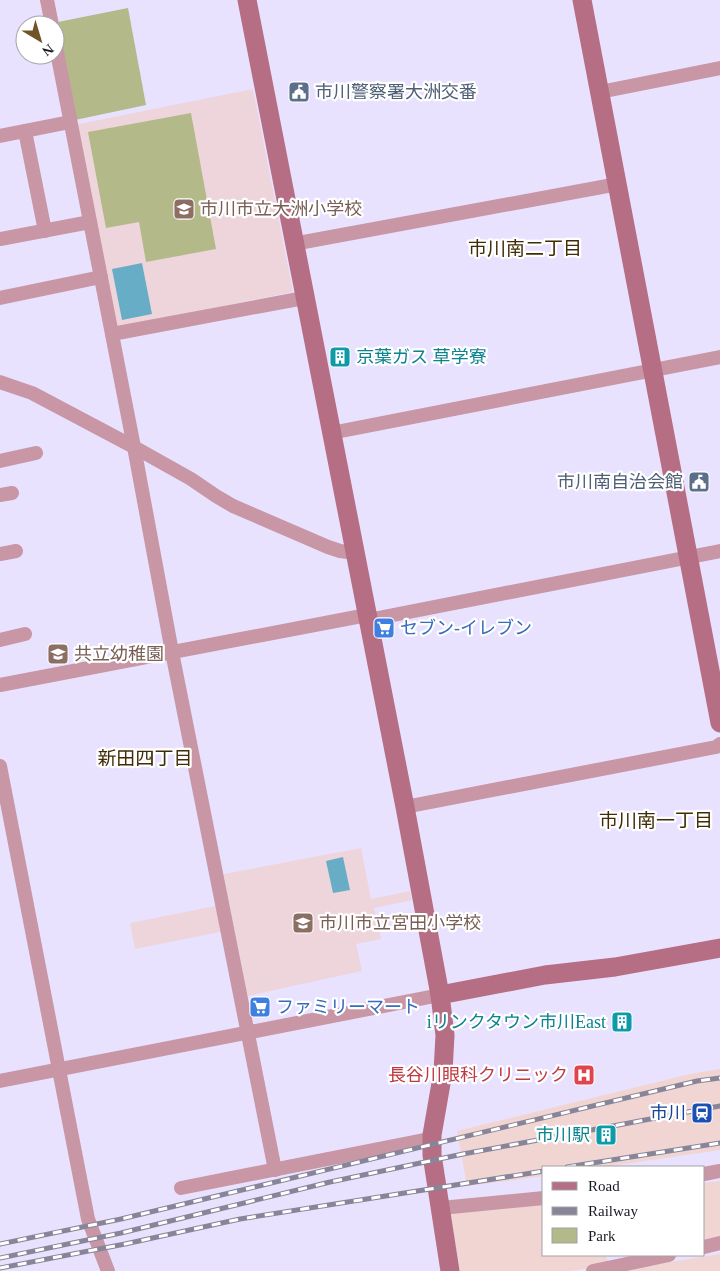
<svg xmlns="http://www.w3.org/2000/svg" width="720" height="1271" font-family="'Times New Roman','Noto Sans JP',serif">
  <rect width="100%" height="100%" fill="#e8e2ff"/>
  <g fill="#f0d5d3">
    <polygon points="720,1069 720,1150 604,1167 544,1167 544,1176 467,1186 457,1131 690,1074"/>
    <polygon points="720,1181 720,1239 704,1242 704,1183"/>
    <polygon points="544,1205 544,1255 606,1255 608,1262 605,1266 570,1271 460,1271 450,1213"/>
    <polygon points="720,1254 720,1271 632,1271 639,1267"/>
  </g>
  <g fill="#eed5dc">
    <polygon points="253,89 293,292 114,328 74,125"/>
    <polygon points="361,848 371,899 410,891 412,900 374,908 381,939 356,944 362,971 243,997 219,875"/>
    <polygon points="220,905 225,931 135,949 130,923"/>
  </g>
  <g fill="#b3b988">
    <polygon points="128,8 146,105 75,120 58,22"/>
    <polygon points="191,113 216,249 146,262 139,222 106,228 88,132"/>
  </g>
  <g fill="#68adc6">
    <polygon points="142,263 152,314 122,320 112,269"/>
    <polygon points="343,857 350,890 333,893 326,861"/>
  </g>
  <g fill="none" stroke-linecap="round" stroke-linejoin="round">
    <g stroke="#c896a4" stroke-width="14">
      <polyline points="47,0 52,25"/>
      <polyline points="55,42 134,447 172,652 275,1170"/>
      <polyline points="600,92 720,68"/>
      <polyline points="25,131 45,231"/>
      <polyline points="0,136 70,122"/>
      <polyline points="0,239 90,222"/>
      <polyline points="293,244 618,184"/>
      <polyline points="0,298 101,277"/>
      <polyline points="112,334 304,298"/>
      <polyline points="0,382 32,393 134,447 191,479 216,496 233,506 328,547 340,551 355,553"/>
      <polyline points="331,433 720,357"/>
      <polyline points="0,461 36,453"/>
      <polyline points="0,495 12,493"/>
      <polyline points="0,554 16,551"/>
      <polyline points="368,620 720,551"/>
      <polyline points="0,640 25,634"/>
      <polyline points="0,685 367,615"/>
      <polyline points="0,766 88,1219 108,1271"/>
      <polyline points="405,807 716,747 720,744"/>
      <polyline points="0,1081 440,995"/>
      <polyline points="704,1174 720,1171"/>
      <polyline points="181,1188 424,1140"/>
      <polyline points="441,1208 544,1198"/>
      <polyline points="704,1247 720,1243"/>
      <polyline points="593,1271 669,1255"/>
    </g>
    <g stroke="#b66e84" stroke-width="19">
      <polyline points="247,0 405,807 440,995 445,1035 443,1072 432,1135 432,1155 450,1271"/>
      <polyline points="582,0 720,723"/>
      <polyline points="440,995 545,975 615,967 720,948"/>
    </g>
    <g stroke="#898599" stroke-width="5">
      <g id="rail">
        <polyline points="567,1167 720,1143"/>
        <polyline points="0,1244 121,1219 697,1081 720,1078"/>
        <polyline points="0,1258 121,1233 330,1182 463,1154 720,1106"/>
        <polyline points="0,1268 125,1244 240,1219 544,1171"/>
      </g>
    </g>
    <use href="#rail" stroke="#fff" stroke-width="3" stroke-dasharray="9" stroke-linecap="butt"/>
  </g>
  <defs>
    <g id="civic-square" transform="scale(1.125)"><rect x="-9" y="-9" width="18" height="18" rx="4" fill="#5c6f8a" stroke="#fff"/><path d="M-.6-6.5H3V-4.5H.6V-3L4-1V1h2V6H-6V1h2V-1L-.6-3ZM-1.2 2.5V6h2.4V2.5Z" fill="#fff"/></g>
    <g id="school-square" transform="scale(1.125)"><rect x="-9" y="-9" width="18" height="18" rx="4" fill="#8d6e63" stroke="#fff"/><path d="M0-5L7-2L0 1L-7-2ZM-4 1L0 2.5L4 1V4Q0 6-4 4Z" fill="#fff"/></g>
    <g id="building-square" transform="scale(1.125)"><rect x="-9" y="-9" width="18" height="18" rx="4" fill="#0f9aa8" stroke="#fff"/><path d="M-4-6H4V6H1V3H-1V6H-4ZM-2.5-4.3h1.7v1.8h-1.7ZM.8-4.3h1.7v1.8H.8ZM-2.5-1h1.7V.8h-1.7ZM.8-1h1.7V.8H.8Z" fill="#fff"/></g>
    <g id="supermarket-square" transform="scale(1.125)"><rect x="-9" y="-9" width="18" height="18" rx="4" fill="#3f7fe0" stroke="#fff"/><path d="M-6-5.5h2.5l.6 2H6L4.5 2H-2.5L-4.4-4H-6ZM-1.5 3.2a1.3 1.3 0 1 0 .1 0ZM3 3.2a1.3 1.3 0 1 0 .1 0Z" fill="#fff"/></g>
    <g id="hospital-square" transform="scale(1.125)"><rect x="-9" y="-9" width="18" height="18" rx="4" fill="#e0444e" stroke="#fff"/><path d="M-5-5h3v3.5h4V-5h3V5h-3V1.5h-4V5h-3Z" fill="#fff"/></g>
    <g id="station-square" transform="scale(1.125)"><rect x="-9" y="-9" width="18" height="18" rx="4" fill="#1a4fb4" stroke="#fff"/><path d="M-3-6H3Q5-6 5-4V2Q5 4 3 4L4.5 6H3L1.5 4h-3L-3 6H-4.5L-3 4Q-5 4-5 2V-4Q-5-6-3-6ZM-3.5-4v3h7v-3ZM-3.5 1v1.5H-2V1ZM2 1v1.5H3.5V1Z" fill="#fff"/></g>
  </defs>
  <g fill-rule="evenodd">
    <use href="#civic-square" x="299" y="92"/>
    <use href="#school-square" x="184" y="209"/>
    <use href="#building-square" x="340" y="357"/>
    <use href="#civic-square" x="699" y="482"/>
    <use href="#supermarket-square" x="384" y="628"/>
    <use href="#school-square" x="58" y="654"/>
    <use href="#school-square" x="303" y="923"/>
    <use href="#supermarket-square" x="260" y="1007"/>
    <use href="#building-square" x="622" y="1022"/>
    <use href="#hospital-square" x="584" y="1075"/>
    <use href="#station-square" x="702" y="1113"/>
    <use href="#building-square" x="606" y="1135"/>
  </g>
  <g text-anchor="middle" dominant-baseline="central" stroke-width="4.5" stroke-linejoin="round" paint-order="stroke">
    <g font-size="18" fill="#4e5e75" stroke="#fff" text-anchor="start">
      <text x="315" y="92">市川警察署大洲交番</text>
      <text x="683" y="482" text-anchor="end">市川南自治会館</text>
    </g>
    <g font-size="18" fill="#785e54" stroke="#fff" text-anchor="start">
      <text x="200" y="209">市川市立大洲小学校</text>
      <text x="74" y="654">共立幼稚園</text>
      <text x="319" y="923">市川市立宮田小学校</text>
    </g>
    <g font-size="18" fill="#0d838f" stroke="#fff" text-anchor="end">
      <text x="356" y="357" text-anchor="start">京葉ガス 草学寮</text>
      <text x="606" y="1022">iリンクタウン市川East</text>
      <text x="590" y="1135">市川駅</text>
    </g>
    <g font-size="18" fill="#366cbe" stroke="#fff" text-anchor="start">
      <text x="400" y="628">セブン-イレブン</text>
      <text x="276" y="1007">ファミリーマート</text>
    </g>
    <g font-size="18" fill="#be3a42" stroke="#fff" text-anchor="end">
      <text x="568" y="1075">長谷川眼科クリニック</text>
    </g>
    <g font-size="18" fill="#164399" stroke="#fff" text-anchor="end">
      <text x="686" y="1113">市川</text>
    </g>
    <g font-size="19" fill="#412c05" stroke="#fff">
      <text x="525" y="248">市川南二丁目</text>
      <text x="145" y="758">新田四丁目</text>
      <text x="656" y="820">市川南一丁目</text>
    </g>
  </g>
  <rect x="542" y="1166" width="162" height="90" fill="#ffffff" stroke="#a3a2a6"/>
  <rect x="552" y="1182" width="25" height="8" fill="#b66e84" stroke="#a3a2a6"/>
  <text x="588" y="1191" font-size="15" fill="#191721">Road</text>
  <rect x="552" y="1207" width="25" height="8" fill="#898599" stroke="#a3a2a6"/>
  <text x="588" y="1216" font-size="15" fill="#191721">Railway</text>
  <rect x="552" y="1228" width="25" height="15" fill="#b3b988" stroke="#a3a2a6"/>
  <text x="588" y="1241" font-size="15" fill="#191721">Park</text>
  <g transform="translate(40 40) rotate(142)"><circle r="24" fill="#ffffff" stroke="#a3a2a6"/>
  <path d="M0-4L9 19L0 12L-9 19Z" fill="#705427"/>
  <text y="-8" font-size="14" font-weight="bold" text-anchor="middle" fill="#191721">N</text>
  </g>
</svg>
